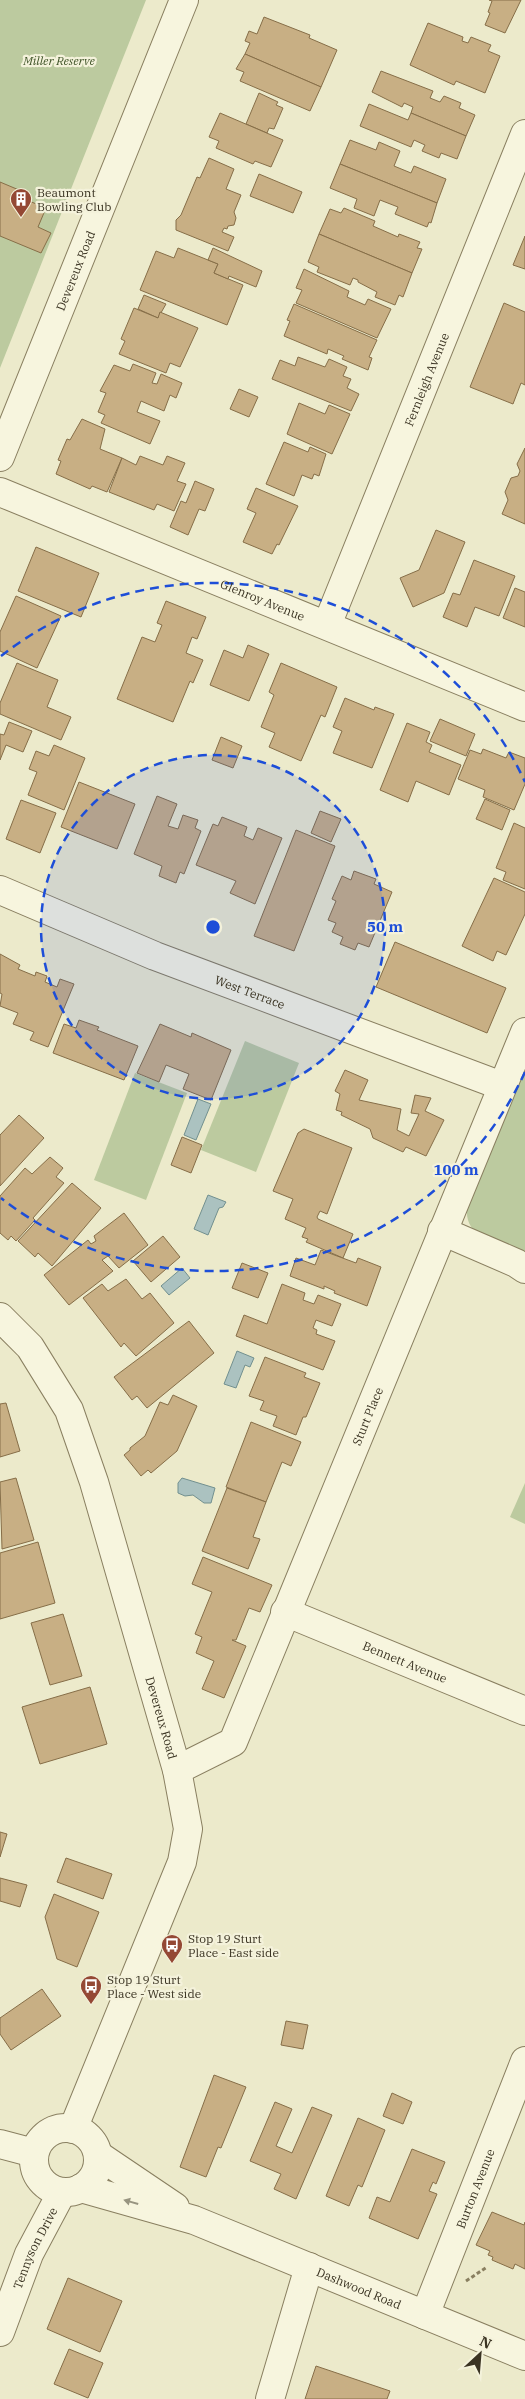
<svg xmlns="http://www.w3.org/2000/svg" width="525" height="2399" font-family="'IBM Plex Serif',serif">
  <rect width="100%" height="100%" fill="#eceacb"/>
  <g fill="#bcca9f">
    <polygon points="0,0 146,0 0,368"/>
    <polygon points="245,1041 299,1063 256,1172 201,1150"/>
    <path d="M525 1068V1257C503 1247 465 1239 467 1210Z"/>
    <polygon points="135,1073 187,1093 146,1200 94,1180"/>
    <polygon points="525,1483 525,1524 510,1517"/>
  </g>
  <g fill="#abc2c0" stroke="#72908f">
    <polygon points="198,1099 211,1104 196,1140 184,1135"/>
    <polygon points="208,1195 226,1202 223,1207 219,1208 208,1235 194,1229"/>
    <polygon points="182,1268 190,1278 169,1295 161,1286"/>
    <polygon points="237,1351 254,1358 250,1367 245,1365 236,1388 224,1384"/>
    <polygon points="182,1478 215,1488 211,1503 204,1503 193,1495 185,1496 178,1493 178,1483"/>
  </g>
  <g fill="#c8af84" stroke="#866e48">
    <polygon points="489,0 521,0 505,33 485,25 490,13 488,12 492,1"/>
    <polygon points="264,17 310,35 309,38 337,50 321,87 245,54 250,43 245,41 249,31 257,34"/>
    <polygon points="428,23 463,37 462,41 468,43 471,37 491,45 488,51 500,56 485,93 456,81 454,85 410,65"/>
    <polygon points="245,54 321,87 310,111 240,81 244,72 236,69"/>
    <polygon points="381,71 433,91 430,98 440,102 444,96 461,103 459,108 475,115 466,136 411,113 413,107 404,103 402,107 372,92"/>
    <polygon points="259,93 278,102 276,105 283,108 274,129 269,128 267,133 246,124"/>
    <polygon points="369,104 408,120 411,113 466,136 457,159 441,153 439,158 422,151 425,145 414,140 411,147 360,126"/>
    <polygon points="220,113 283,140 271,167 255,161 253,164 216,148 219,141 209,137"/>
    <polygon points="350,140 376,150 379,142 400,151 394,166 411,173 414,166 446,179 437,203 340,164"/>
    <polygon points="209,158 234,169 226,189 241,195 234,212 236,218 234,225 228,226 227,229 224,228 222,232 234,237 228,251 176,230 176,220 181,215 197,177 200,178"/>
    <polygon points="340,164 437,203 431,223 429,222 427,227 395,214 398,207 380,200 374,216 354,208 357,199 330,188"/>
    <polygon points="259,174 302,192 293,213 250,196"/>
    <polygon points="0,182 19,190 17,196 46,208 38,227 51,233 41,253 0,236"/>
    <polygon points="344,208 375,221 373,226 398,237 399,234 420,242 417,248 422,249 412,273 319,234 330,209 341,213"/>
    <polygon points="319,234 412,273 403,297 399,295 395,305 375,297 377,292 358,282 358,280 353,278 350,285 317,272 319,267 308,262"/>
    <polygon points="525,236 525,269 513,265"/>
    <polygon points="178,248 218,264 214,273 243,285 227,325 140,290 156,251 174,258"/>
    <polygon points="213,248 262,271 256,287 229,276 228,279 214,273 218,264 208,260"/>
    <polygon points="304,269 349,291 347,297 365,305 368,299 391,309 377,338 296,303 302,290 296,288"/>
    <polygon points="144,295 166,304 158,318 138,309"/>
    <polygon points="504,303 525,312 525,385 521,383 513,404 470,387"/>
    <polygon points="294,304 377,340 369,357 372,358 368,370 342,359 344,356 328,349 327,354 284,336 290,321 287,320"/>
    <polygon points="134,308 158,318 160,312 198,328 180,367 170,363 166,373 119,354 125,341 121,339"/>
    <polygon points="298,357 325,367 329,359 347,367 343,376 351,379 347,388 359,394 351,411 272,379 280,360 295,366"/>
    <polygon points="133,364 156,373 152,383 157,384 161,374 182,383 176,398 170,395 164,411 141,401 137,412 160,421 150,444 101,423 105,415 98,412 106,393 100,391 114,365 130,371"/>
    <polygon points="239,389 258,397 249,417 230,409"/>
    <polygon points="299,403 325,414 329,405 350,414 332,454 287,434"/>
    <polygon points="82,419 105,429 100,449 122,458 107,492 92,486 90,489 56,474 61,461 58,460 67,439 70,440"/>
    <polygon points="284,442 308,452 310,447 326,454 319,476 314,474 312,479 302,475 294,496 266,484"/>
    <polygon points="525,448 525,524 502,514 508,500 505,492 511,478 518,476 520,471 517,464"/>
    <polygon points="140,456 163,465 167,456 185,463 177,481 186,484 174,511 157,504 154,510 109,492 122,458 136,465"/>
    <polygon points="195,481 214,489 205,511 199,509 188,535 170,527 181,501 186,503"/>
    <polygon points="256,488 298,506 279,545 277,544 272,554 243,542 256,513 247,509"/>
    <polygon points="436,530 465,542 444,593 413,607 400,578 419,570"/>
    <polygon points="36,547 99,573 81,617 18,591"/>
    <polygon points="474,560 515,576 499,616 475,607 467,627 443,617 453,593 460,595"/>
    <polygon points="515,588 525,592 525,627 503,618"/>
    <polygon points="16,596 61,616 37,668 0,651 0,632"/>
    <polygon points="166,601 206,617 197,639 192,637 186,653 203,660 193,683 190,681 173,722 117,699 142,637 155,642 162,625 157,623"/>
    <polygon points="248,645 269,654 249,701 210,685 224,650 243,658"/>
    <polygon points="17,663 58,680 47,707 71,717 61,740 0,714 0,703"/>
    <polygon points="281,663 337,687 325,717 321,715 301,761 269,747 275,733 261,727 274,695 269,692"/>
    <polygon points="345,698 374,710 375,707 394,714 372,768 333,753 342,731 333,727"/>
    <polygon points="440,719 475,734 466,756 430,741"/>
    <polygon points="9,722 32,731 23,752 6,745 0,760 0,734 4,735"/>
    <polygon points="407,723 430,732 426,742 432,745 429,752 461,765 449,795 416,781 408,802 380,790"/>
    <polygon points="221,737 242,746 233,768 212,760"/>
    <polygon points="54,745 85,758 64,810 28,795 37,772 29,769 36,751 49,756"/>
    <polygon points="483,749 506,758 509,752 525,758 525,784 514,810 483,797 485,790 458,779 470,750 481,754"/>
    <polygon points="79,782 135,804 117,849 61,827"/>
    <polygon points="157,796 177,804 168,826 178,829 183,815 198,820 195,828 201,831 184,874 180,872 176,883 159,876 162,866 134,854"/>
    <polygon points="485,799 510,810 502,830 476,819"/>
    <polygon points="21,800 56,813 40,853 6,839"/>
    <polygon points="320,811 341,819 331,842 311,833"/>
    <polygon points="222,817 247,827 244,836 253,840 258,828 282,838 255,904 230,893 236,881 196,865 213,824 218,826"/>
    <polygon points="514,823 525,828 525,889 503,880 506,872 496,868"/>
    <polygon points="296,830 335,846 294,951 254,936"/>
    <polygon points="354,871 376,879 374,884 392,892 369,947 358,943 355,950 340,944 343,937 332,932 336,923 328,920 336,901 332,899 342,876 351,880"/>
    <polygon points="494,878 525,892 525,914 506,955 497,951 493,961 462,946"/>
    <polygon points="395,942 506,988 487,1033 376,987"/>
    <polygon points="0,954 20,965 18,969 35,976 36,972 47,976 45,982 57,987 60,979 74,984 48,1047 30,1040 34,1032 13,1024 18,1013 0,1006 2,994 0,993"/>
    <polygon points="79,1020 99,1027 97,1030 138,1046 124,1080 53,1053 64,1024 76,1028"/>
    <polygon points="160,1024 191,1037 192,1033 231,1050 211,1100 183,1089 189,1074 166,1065 159,1082 137,1073"/>
    <polygon points="345,1070 368,1080 359,1100 401,1109 397,1130 409,1136 419,1114 411,1113 415,1095 431,1098 425,1111 444,1120 426,1156 406,1147 403,1152 373,1138 370,1129 341,1115 342,1112 336,1110 340,1094 335,1091"/>
    <polygon points="19,1115 44,1138 0,1186 0,1135"/>
    <polygon points="304,1129 352,1148 327,1214 320,1211 317,1217 318,1219 353,1234 343,1258 306,1242 308,1239 302,1237 306,1228 285,1219 293,1199 273,1191 298,1133"/>
    <polygon points="182,1137 202,1145 191,1173 171,1165"/>
    <polygon points="50,1157 63,1168 56,1177 64,1183 33,1218 35,1220 16,1241 11,1236 8,1240 0,1233 0,1196 25,1168 32,1174"/>
    <polygon points="72,1183 101,1208 52,1266 38,1253 35,1257 18,1241"/>
    <polygon points="124,1213 148,1245 119,1268 108,1256 102,1260 113,1271 69,1305 44,1275 88,1240 91,1244 96,1241 94,1236"/>
    <polygon points="163,1236 180,1257 151,1282 133,1261"/>
    <polygon points="321,1250 356,1263 358,1258 381,1267 367,1306 334,1293 335,1291 324,1286 324,1289 290,1276 296,1258 315,1265"/>
    <polygon points="242,1263 268,1273 258,1298 232,1288"/>
    <polygon points="126,1279 142,1299 150,1293 174,1323 136,1356 124,1343 121,1347 83,1298 102,1284 108,1291"/>
    <polygon points="282,1284 305,1293 303,1300 314,1304 318,1295 341,1304 332,1326 316,1320 313,1328 317,1330 316,1334 335,1341 323,1370 236,1336 244,1315 267,1324"/>
    <polygon points="189,1321 214,1353 147,1408 137,1396 132,1400 114,1377"/>
    <polygon points="265,1357 306,1373 304,1377 320,1383 306,1417 303,1417 296,1435 273,1426 277,1416 260,1410 264,1401 249,1396"/>
    <polygon points="173,1395 197,1406 177,1451 151,1473 148,1470 141,1476 124,1455 130,1450 130,1448 145,1436 160,1402 168,1405"/>
    <polygon points="6,1403 20,1451 0,1457 0,1404"/>
    <polygon points="251,1422 301,1442 291,1466 282,1462 266,1502 226,1487"/>
    <polygon points="16,1478 34,1540 2,1549 0,1482"/>
    <polygon points="227,1488 266,1502 253,1537 260,1539 248,1569 202,1551"/>
    <polygon points="38,1542 55,1603 0,1619 0,1553"/>
    <polygon points="203,1557 272,1585 260,1612 249,1608 236,1640 232,1640 246,1646 224,1698 202,1689 214,1661 196,1653 202,1637 195,1634 212,1592 192,1584"/>
    <polygon points="63,1614 82,1676 50,1685 31,1623"/>
    <polygon points="90,1687 107,1744 40,1764 22,1707"/>
    <polygon points="0,1832 7,1834 0,1857"/>
    <polygon points="66,1858 112,1874 103,1899 57,1882"/>
    <polygon points="0,1878 27,1885 20,1907 0,1901"/>
    <polygon points="54,1894 99,1912 77,1967 57,1959 45,1917"/>
    <polygon points="42,1989 61,2016 11,2050 0,2034 0,2018"/>
    <polygon points="286,2021 308,2025 303,2049 281,2045"/>
    <polygon points="214,2075 246,2087 221,2148 218,2147 206,2177 180,2167"/>
    <polygon points="392,2093 412,2102 403,2124 383,2116"/>
    <polygon points="275,2102 292,2109 276,2146 292,2153 312,2107 332,2115 296,2199 274,2189 281,2174 250,2161"/>
    <polygon points="358,2118 385,2130 362,2187 358,2185 349,2206 326,2196"/>
    <polygon points="412,2149 445,2162 436,2184 433,2182 429,2191 437,2194 418,2239 369,2218 377,2197 390,2202"/>
    <polygon points="492,2212 524,2225 525,2222 525,2269 515,2264 513,2269 492,2260 493,2257 488,2255 490,2251 476,2245"/>
    <polygon points="68,2278 122,2301 100,2352 47,2329"/>
    <polygon points="69,2349 103,2363 88,2398 54,2384"/>
    <polygon points="316,2366 390,2391 387,2399 305,2399"/>
  </g>
  <g fill="none" stroke-linecap="round" stroke-linejoin="round">
    <g stroke="#897f60" stroke-width="30">
      <g id="minor">
        <path id="s1" d="M0 457 184 0"/>
        <path id="s2" d="M0 492 525 707"/>
        <path id="s3" d="M327 625 525 134"/>
        <path id="s4" d="M0 890 155 956 502 1086"/>
        <polyline points="442,1231 516,1263 525,1269"/>
        <path id="s5" d="M0 1317 30 1347 69 1410 94 1482 177 1770 188 1829 182 1862 73 2129"/>
        <path id="s6" d="M285 1612 525 1711"/>
        <path id="s7" d="M177 1770 233 1742 525 1032"/>
        <circle cx="66" cy="2160" r="32"/>
        <polyline points="0,2144 34,2153"/>
        <polyline points="98,2155 175,2207"/>
        <path id="s8" d="M81 2188 194 2220 525 2356"/>
        <path id="s9" d="M425 2315 525 2061"/>
        <path id="s10" d="M0 2332 29 2254 62 2192"/>
        <polyline points="270,2399 309,2267"/>
      </g>
    </g>
    <polyline stroke="#897f60" stroke-width="3" stroke-dasharray="4 2.5" stroke-linecap="butt" points="466,2281 487,2267"/>
    <use href="#minor" stroke="#f7f5de" stroke-width="28"/>
  </g>
  <defs><path id="oneway-solid" d="M-6-.8H1V-3.2L6.5 0L1 3.2V.8H-6Z" transform="scale(1.25)"/></defs>
  <use fill="#989480" href="#oneway-solid" transform="translate(131 2202) rotate(-164)"/>
  <circle cx="213" cy="927" r="172" fill="#1d4ed8" fill-opacity=".12"/>
  <g fill="none" stroke="#1d4ed8" stroke-width="2.5" stroke-dasharray="9 6">
    <circle cx="213" cy="927" r="172"/>
    <path d="M525 1072A344 344 0 0 1 1 1198M1 656A344 344 0 0 1 525 782"/>
  </g>
  <defs>
    <g id="building-pin" transform="scale(1.125)"><path d="M0 17L-7.5 6A9.5 9.5 0 1 1 7.5 6Z" fill="#944834" stroke="#f4f2db"/><path d="M-4-6H4V6H1V3H-1V6H-4ZM-2.5-4.3h1.7v1.8h-1.7ZM.8-4.3h1.7v1.8H.8ZM-2.5-1h1.7V.8h-1.7ZM.8-1h1.7V.8H.8Z" fill="#fff"/></g>
    <g id="bus-pin" transform="scale(1.125)"><path d="M0 17L-7.5 6A9.5 9.5 0 1 1 7.5 6Z" fill="#944834" stroke="#f4f2db"/><path d="M-5-6H5V4H4V6H2V4H-2V6H-4V4H-5ZM-3.5-4V0h7V-4ZM-3.5 1.2v1.5H-2V1.2ZM2 1.2v1.5H3.5V1.2Z" fill="#fff"/></g>
  </defs>
  <g fill-rule="evenodd">
    <use href="#building-pin" x="21" y="199"/>
    <use href="#bus-pin" x="172" y="1945"/>
    <use href="#bus-pin" x="91" y="1986"/>
  </g>
  <g text-anchor="middle" dominant-baseline="central" stroke-width="4.5" stroke-linejoin="round" paint-order="stroke">
    <g font-size="12" font-style="italic" fill="#41552a" stroke="#f4f2db">
      <text x="59" y="60">Miller Reserve</text>
    </g>
    <g font-size="12" fill="#3a3322" stroke="#f4f2db" text-anchor="start">
      <text x="37" y="192">Beaumont<tspan x="37" dy="14">Bowling Club</tspan></text>
      <text x="188" y="1938">Stop 19 Sturt<tspan x="188" dy="14">Place - East side</tspan></text>
      <text x="107" y="1979">Stop 19 Sturt<tspan x="107" dy="14">Place - West side</tspan></text>
    </g>
    <g font-size="12" fill="#3a3322" stroke="#f4f2db">
      <text stroke="none"><textPath href="#s1" startOffset="201">Devereux Road</textPath></text>
      <text stroke="none"><textPath href="#s3" startOffset="265">Fernleigh Avenue</textPath></text>
      <text stroke="none"><textPath href="#s2" startOffset="284">Glenroy Avenue</textPath></text>
      <text stroke="none"><textPath href="#s4" startOffset="270">West Terrace</textPath></text>
      <text stroke="none"><textPath href="#s7" startOffset="415">Sturt Place</textPath></text>
      <text stroke="none"><textPath href="#s6" startOffset="130">Bennett Avenue</textPath></text>
      <text stroke="none"><textPath href="#s5" startOffset="438">Devereux Road</textPath></text>
      <text stroke="none"><textPath href="#s9" startOffset="136">Burton Avenue</textPath></text>
      <text stroke="none"><textPath href="#s10" startOffset="91">Tennyson Drive</textPath></text>
      <text stroke="none"><textPath href="#s8" startOffset="296">Dashwood Road</textPath></text>
    </g>
  </g>
  <circle cx="213" cy="927" r="8" fill="#1d4ed8" stroke="#f4f2db" stroke-width="2.5"/>
  <g font-size="15" text-anchor="middle" font-weight="bold" fill="#1d4ed8" stroke="#f4f2db" stroke-width="4.5" stroke-linejoin="round" paint-order="stroke">
    <text x="385" y="932">50 m</text>
    <text x="456" y="1175">100 m</text>
  </g>
  <g transform="translate(480 2354) rotate(26)" stroke="#f4f2db" stroke-width="4" paint-order="stroke">
  <path d="M0-4L9 19L0 12L-9 19Z" fill="#3a3322"/>
  <text y="-8" font-size="14" font-weight="bold" text-anchor="middle" fill="#3a3322">N</text>
  </g>
</svg>
